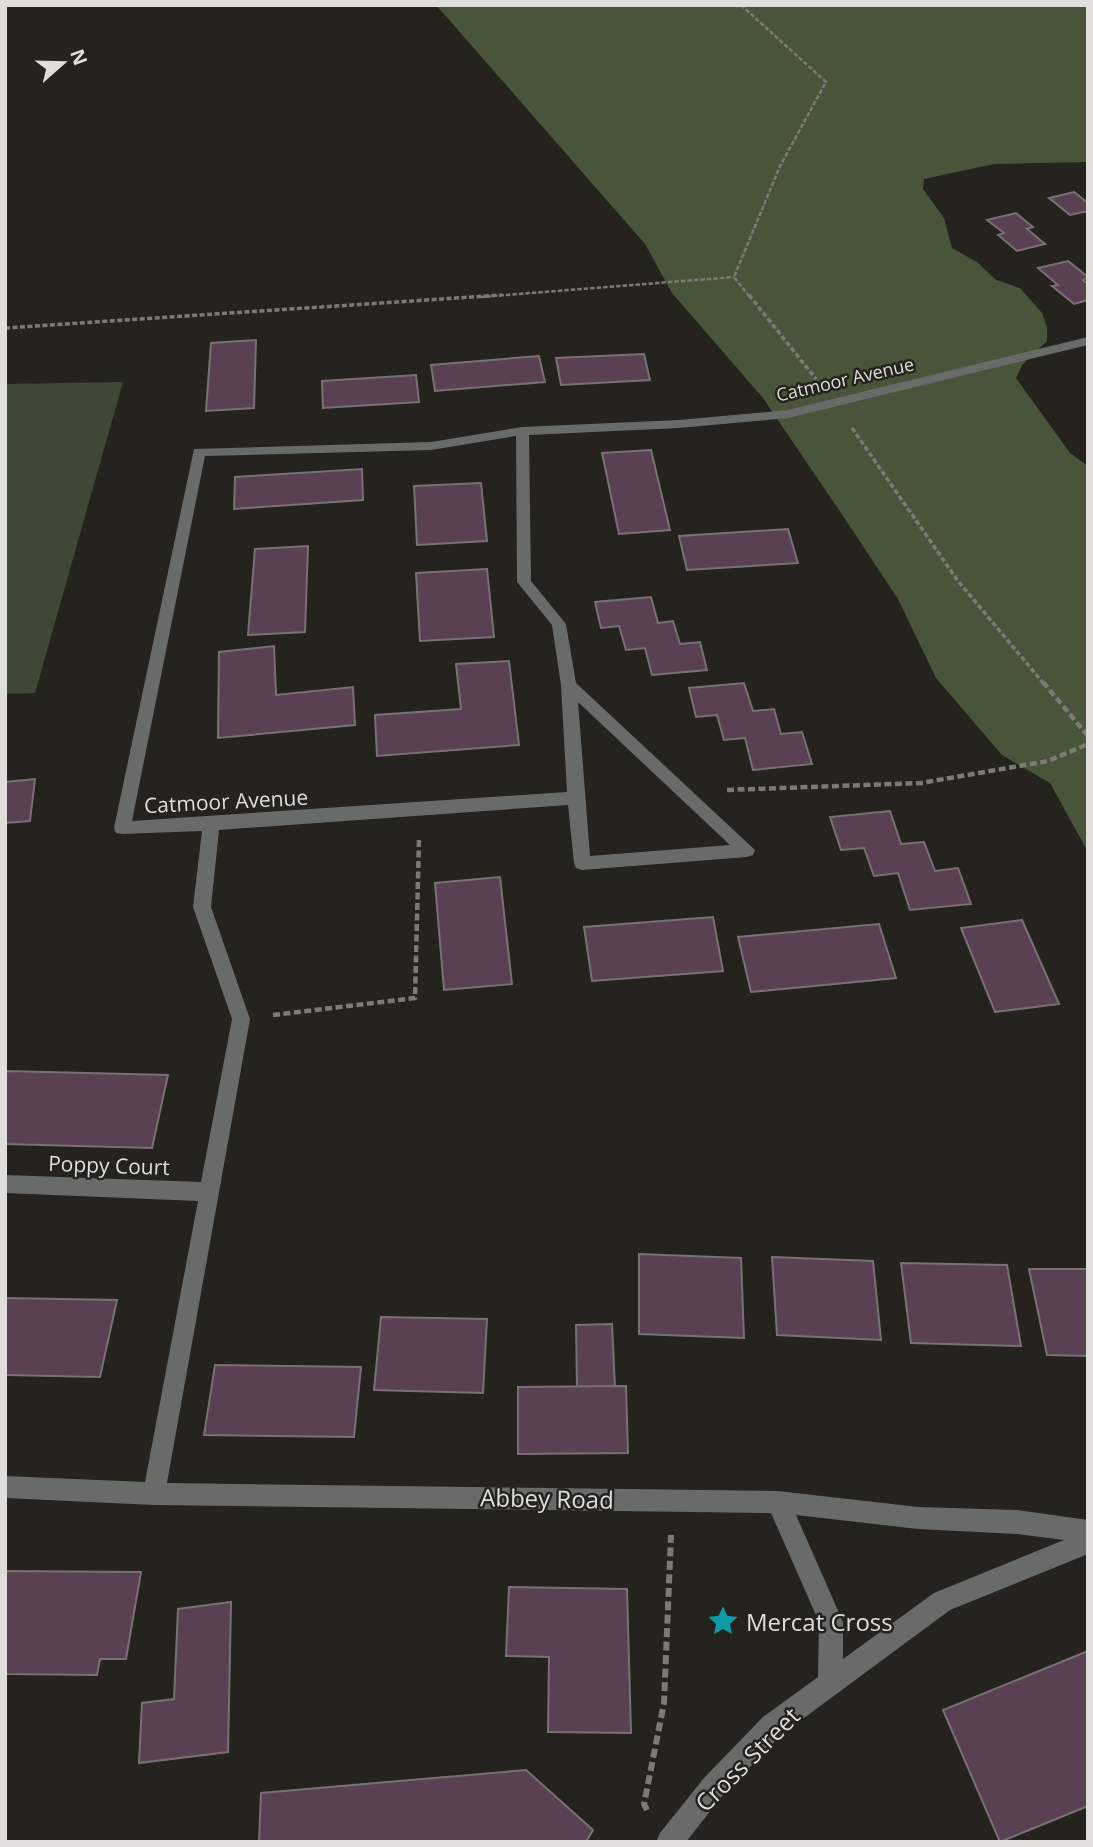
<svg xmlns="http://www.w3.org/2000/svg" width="1093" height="1847" font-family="'Open Sans',sans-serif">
  <rect width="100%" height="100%" fill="#25231d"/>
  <polygon fill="#3f4835" points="123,382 35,693 5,694 5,384"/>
  <polygon fill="#49553b" points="436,5 1088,5 1088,162 994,164 924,179 923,189 944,218 952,248 977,262 996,280 1020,288 1042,313 1047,328 1047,341 1022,365 1016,378 1070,453 1088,466 1088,852 1050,783 1002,755 936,678 898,599 841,513 763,398 672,293 645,244"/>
  <g fill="#594052" stroke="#777175" stroke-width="2">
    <polygon points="1074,192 1088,203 1088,211 1070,215 1049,198"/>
    <polygon points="1016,213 1033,227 1027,229 1045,244 1017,251 998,235 1004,233 987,220"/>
    <polygon points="1068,261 1088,277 1083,280 1088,284 1088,300 1074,304 1052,286 1058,285 1038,268"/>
    <polygon points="256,340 254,408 206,411 211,343"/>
    <polygon points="644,354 650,380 561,385 556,358"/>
    <polygon points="539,356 545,382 435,391 431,365"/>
    <polygon points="416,375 419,402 323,408 322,381"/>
    <polygon points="651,450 670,530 619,534 602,453"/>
    <polygon points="362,469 363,500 234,509 235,477"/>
    <polygon points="481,483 487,541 417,545 414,486"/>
    <polygon points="788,529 798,563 687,570 679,536"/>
    <polygon points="308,546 305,632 248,635 255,549"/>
    <polygon points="487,569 494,637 420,641 416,573"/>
    <polygon points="651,597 658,623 673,621 680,644 700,642 707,670 652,675 645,648 626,650 619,626 601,628 595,602"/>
    <polygon points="274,646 276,695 353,687 355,725 218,738 219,652"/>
    <polygon points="509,661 519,745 377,756 375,715 461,709 456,664"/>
    <polygon points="744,683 753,711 774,709 781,734 802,732 812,764 753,770 745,738 724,740 717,715 696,717 689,688"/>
    <polygon points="35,779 30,821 5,823 5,782"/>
    <polygon points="890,811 901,844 924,842 935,871 958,868 971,904 910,910 898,873 874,876 864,848 841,850 830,817"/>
    <polygon points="500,877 512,984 444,990 435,883"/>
    <polygon points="713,917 723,971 592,981 584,927"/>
    <polygon points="1022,920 1059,1004 995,1012 961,928"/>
    <polygon points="879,924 896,978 751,992 738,937"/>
    <polygon points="5,1071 168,1075 152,1148 5,1144"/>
    <polygon points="639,1254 741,1258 744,1338 639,1334"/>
    <polygon points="772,1257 873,1261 881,1340 777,1335"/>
    <polygon points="901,1263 1007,1265 1021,1346 911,1343"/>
    <polygon points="1029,1269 1088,1269 1088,1356 1047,1355"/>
    <polygon points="5,1298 117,1300 100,1377 5,1375"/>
    <polygon points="381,1317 487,1319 483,1393 374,1390"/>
    <polygon points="612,1324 615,1388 577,1388 576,1325"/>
    <polygon points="215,1365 361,1367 354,1437 204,1435"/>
    <polygon points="626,1386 628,1453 518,1454 518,1387"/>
    <polygon points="5,1571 141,1572 126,1659 100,1659 97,1675 5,1674"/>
    <polygon points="509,1587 627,1589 631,1733 548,1732 549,1657 506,1656"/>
    <polygon points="231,1602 228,1752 139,1763 142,1703 174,1699 178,1609"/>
    <polygon points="1088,1651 1088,1806 1000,1842 943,1710"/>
    <polygon points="526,1770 593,1830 586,1842 259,1842 261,1793"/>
  </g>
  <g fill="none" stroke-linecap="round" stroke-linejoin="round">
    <g stroke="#7c7a75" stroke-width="2.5" stroke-dasharray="4.5 2" stroke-linecap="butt">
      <polyline points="741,5 826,82 780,166 734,277 750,297"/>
      <polyline points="480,297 734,277"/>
    </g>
    <g stroke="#7c7a75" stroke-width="3.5" stroke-dasharray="5 2.5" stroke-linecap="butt">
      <polyline points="749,295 816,379"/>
      <polyline points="5,328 502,295"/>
      <polyline points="852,428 958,581 1044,684"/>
    </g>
    <g stroke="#7c7a75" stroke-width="4.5" stroke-dasharray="7 3.5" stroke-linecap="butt">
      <polyline points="1043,682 1088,736"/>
      <polyline points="727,790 921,783 1048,761 1088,744"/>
      <polyline points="273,1015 415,998 419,839"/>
    </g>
    <polyline stroke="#7c7a75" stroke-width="6" stroke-dasharray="9 4.5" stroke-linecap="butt" points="647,1810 644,1804 664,1703 671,1535"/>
    <path fill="#696b69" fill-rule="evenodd" d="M1088 337V345L788 418 679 428 529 435 531 581 566 624 576 683 755 850 753 855 747 857 582 870 576 868 574 863 568 805 219 830 211 907 250 1019 167 1483 778 1491 918 1507 1017 1510 1088 1520V1554L950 1610 781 1735 722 1796 686 1842H656L660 1833 704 1778 763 1717 818 1677 819 1622 771 1513 154 1505 5 1498V1476L145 1482 198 1201 5 1193V1175L201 1182 232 1019 193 907 202 831 122 834 116 833 114 828 194 449 431 442 522 427 679 420 788 410ZM516 436 517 582 552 625 561 685 567 792 132 821 205 456 431 450ZM578 702 730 845 590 856ZM796 1515 918 1529 1017 1534 1064 1540 934 1593 843 1659V1622Z"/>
  </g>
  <defs>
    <g id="sight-bare" transform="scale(2.415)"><path d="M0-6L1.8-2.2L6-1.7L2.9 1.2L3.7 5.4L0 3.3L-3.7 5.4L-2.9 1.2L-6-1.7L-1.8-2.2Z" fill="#0f9aa8" stroke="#25231d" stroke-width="2.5" paint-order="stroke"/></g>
  </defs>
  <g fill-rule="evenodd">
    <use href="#sight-bare" x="723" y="1621"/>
  </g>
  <g text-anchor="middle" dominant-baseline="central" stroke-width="5" stroke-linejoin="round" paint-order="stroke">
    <g font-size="18" fill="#dfdeda" stroke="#25231d">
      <text transform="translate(845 379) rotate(-13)">Catmoor Avenue</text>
    </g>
    <g font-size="21" fill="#dfdeda" stroke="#25231d">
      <text transform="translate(226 801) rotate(-3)">Catmoor Avenue</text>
      <text transform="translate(109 1165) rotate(2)">Poppy Court</text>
    </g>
    <g font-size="24" fill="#dfdeda" stroke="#25231d">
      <text transform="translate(547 1498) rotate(1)">Abbey Road</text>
      <text transform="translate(747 1759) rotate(-45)">Cross Street</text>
    </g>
    <g font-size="24" fill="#dfdeda" stroke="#25231d" text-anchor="start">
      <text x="746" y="1621">Mercat Cross</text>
    </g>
  </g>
  <rect width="1093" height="1847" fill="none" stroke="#dfdeda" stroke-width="14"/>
  <g transform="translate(63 63) rotate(70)" stroke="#25231d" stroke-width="5" paint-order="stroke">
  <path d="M0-5L12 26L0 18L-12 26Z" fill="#dfdeda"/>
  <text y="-10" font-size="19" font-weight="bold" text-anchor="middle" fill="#dfdeda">N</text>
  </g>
</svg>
